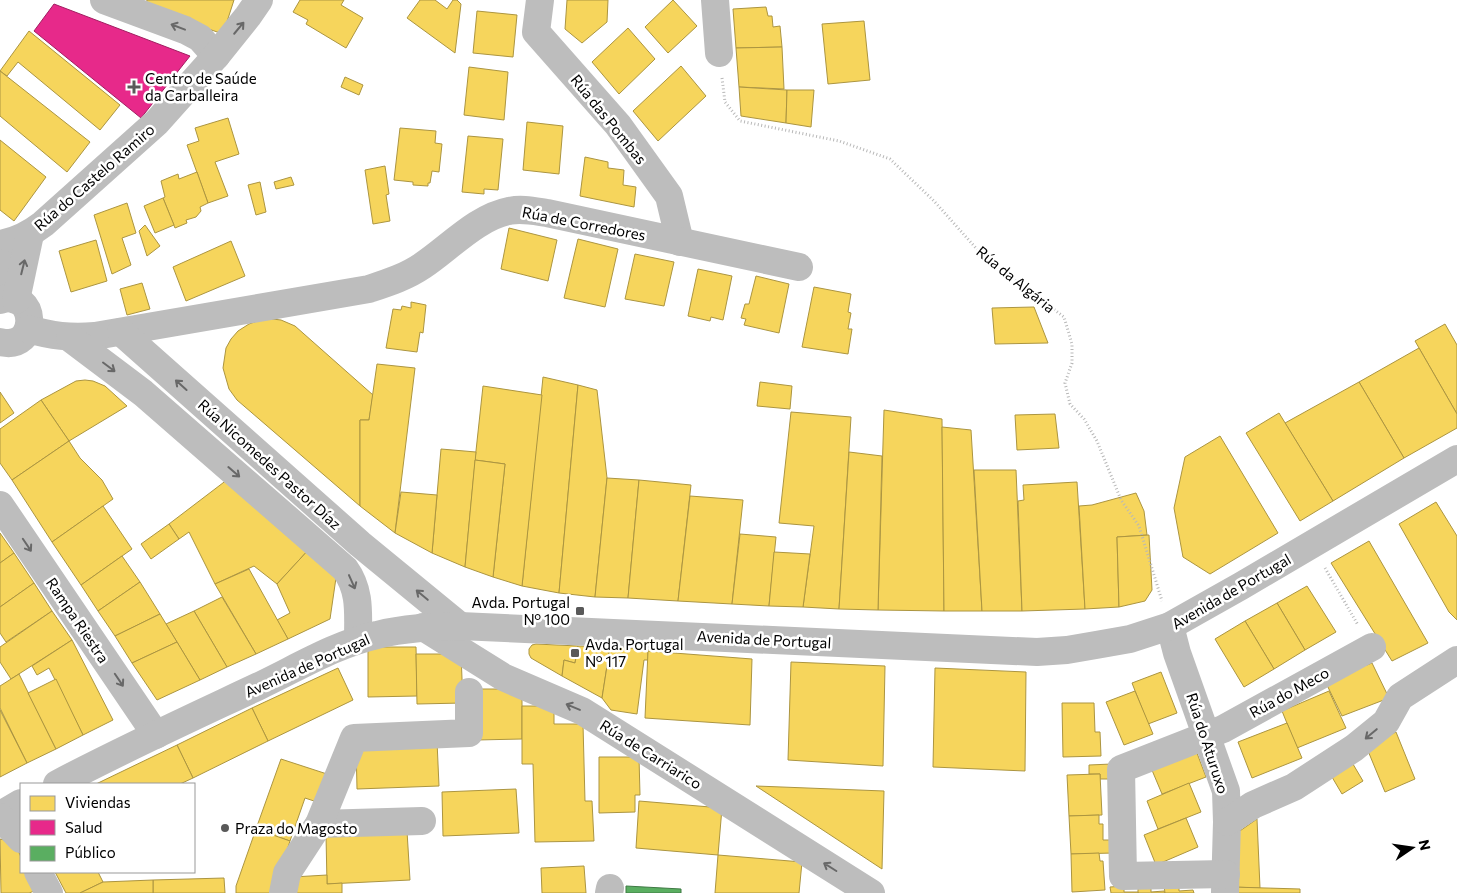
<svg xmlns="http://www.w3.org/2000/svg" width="1457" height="893" font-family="Commissioner,sans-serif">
  <rect width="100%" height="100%" fill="#fff"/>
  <g fill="#f6d55c" stroke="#ac9540">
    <polygon points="147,0 234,0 223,34 145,7"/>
    <polygon points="300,0 344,0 341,5 363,18 346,48 306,24 308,20 293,12"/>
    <polygon points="420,0 435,0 447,9 453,0 457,0 461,4 455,53 407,18"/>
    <polygon points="567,0 608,0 607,22 582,43 565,29"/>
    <polygon points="673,0 697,26 668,53 645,27"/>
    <polygon points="766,7 768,16 772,16 773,27 780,26 782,47 736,48 733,9"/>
    <polygon points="477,11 517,15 513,57 473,53"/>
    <polygon points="864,21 870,80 828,84 822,24"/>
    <polygon points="628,28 655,59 619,94 592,62"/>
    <polygon points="29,31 120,105 100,130 18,62 7,76 0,71"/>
    <polygon points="782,47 784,89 739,87 736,48"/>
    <polygon points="681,66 706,96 658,141 633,111"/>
    <polygon points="469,67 508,72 504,120 464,115"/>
    <polygon points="0,71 90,142 67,172 0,116"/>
    <polygon points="345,77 363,85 359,95 341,87"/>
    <polygon points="739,87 787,90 786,123 741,116"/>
    <polygon points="787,90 814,90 811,127 786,123"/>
    <polygon points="228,118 239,154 215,162 228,196 208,203 187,145 199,141 195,128"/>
    <polygon points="527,122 563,126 559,174 523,170"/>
    <polygon points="400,128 436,131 435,143 442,144 439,172 432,171 430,183 428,183 428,186 413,185 413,182 394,180"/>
    <polygon points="468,136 503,139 498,190 484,189 484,194 462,192"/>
    <polygon points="0,140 46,177 14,221 0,210"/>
    <polygon points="585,157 608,162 608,168 624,170 623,185 636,187 634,207 580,196"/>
    <polygon points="385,166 389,194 386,195 390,221 373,224 365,170"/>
    <polygon points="197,172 208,203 200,207 201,211 196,217 186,220 187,223 175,228 163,198 165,197 161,181 178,174 179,179"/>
    <polygon points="291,177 294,185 276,189 274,182"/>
    <polygon points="260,182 266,212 256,215 248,185"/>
    <polygon points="163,198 174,225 155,233 144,206"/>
    <polygon points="127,203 136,233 122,238 131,265 112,274 94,215"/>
    <polygon points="145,225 160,246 147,256 139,231"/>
    <polygon points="509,228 557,240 548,281 501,269"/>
    <polygon points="578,239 618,249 605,307 564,298"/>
    <polygon points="96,240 107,281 71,292 59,251"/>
    <polygon points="231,241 245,276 186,301 173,267"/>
    <polygon points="635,254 674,262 664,306 625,299"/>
    <polygon points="698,269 732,276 723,320 711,317 710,321 688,316"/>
    <polygon points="756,276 789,284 779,333 744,325 746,319 741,318 745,304 749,304"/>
    <polygon points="142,283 150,309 127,315 120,289"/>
    <polygon points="814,287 851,294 848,312 851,313 848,329 852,329 848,354 802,347"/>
    <polygon points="411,302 426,305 423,333 420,332 417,352 386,348 393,309 401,310 402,306 411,308"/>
    <polygon points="1034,307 1048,343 995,344 992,308"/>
    <polygon points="272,319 281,320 295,326 373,395 369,420 360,420 360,506 237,400 229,389 223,368 226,348 231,339 238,331 249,324 260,320"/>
    <polygon points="1445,324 1457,345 1457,414 1415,341"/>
    <polygon points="1419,348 1457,414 1457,428 1404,458 1359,382"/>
    <polygon points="377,364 415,368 395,533 360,506 360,420 369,420"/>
    <polygon points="543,377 578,385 559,593 522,586"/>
    <polygon points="85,380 93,381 105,386 127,406 69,441 41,400 76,381"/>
    <polygon points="760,382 792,386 790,409 757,406"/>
    <polygon points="1359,382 1404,458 1333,501 1285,423"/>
    <polygon points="578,385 597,390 607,478 595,597 559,593"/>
    <polygon points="483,386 542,395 522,586 493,577 505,464 475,460"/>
    <polygon points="0,392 14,413 0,423"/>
    <polygon points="41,400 69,441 12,480 0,463 0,429"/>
    <polygon points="884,410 942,419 944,611 878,610"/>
    <polygon points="791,412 851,417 839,609 803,607 814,526 779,523"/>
    <polygon points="1279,413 1333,501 1300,521 1246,433"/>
    <polygon points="1055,414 1059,448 1017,450 1015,415"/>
    <polygon points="942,427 971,430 982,611 944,611"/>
    <polygon points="1220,436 1278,533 1210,574 1183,557 1174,508 1185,457"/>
    <polygon points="69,441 80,458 102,480 113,499 52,542 12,480"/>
    <polygon points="441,449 476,452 465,567 432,553"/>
    <polygon points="849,452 882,456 878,610 839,609"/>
    <polygon points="475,460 505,464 493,577 465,567"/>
    <polygon points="974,470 1016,470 1022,611 982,611"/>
    <polygon points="232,476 311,547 277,584 254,566 215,584 189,532 179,539 169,524"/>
    <polygon points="607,478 639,480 628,598 595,597"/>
    <polygon points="639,480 691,485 678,601 628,598"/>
    <polygon points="1077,482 1085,609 1022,611 1018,501 1024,500 1023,485"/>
    <polygon points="401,492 437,495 432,553 395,533"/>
    <polygon points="1136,493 1144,511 1147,535 1117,537 1119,607 1085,609 1079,506 1092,505"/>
    <polygon points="690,496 743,500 732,604 678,601"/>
    <polygon points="1436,502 1457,536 1457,620 1449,612 1399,524"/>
    <polygon points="103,506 132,549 81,585 52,542"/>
    <polygon points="169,524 179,539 151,559 141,544"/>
    <polygon points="0,533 14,553 0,563"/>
    <polygon points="740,534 776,537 769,606 732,604"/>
    <polygon points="1149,535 1152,590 1145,601 1119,607 1117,537"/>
    <polygon points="1369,541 1428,643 1392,661 1331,563"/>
    <polygon points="311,547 337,571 330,619 288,639 277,620 290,613 277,584"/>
    <polygon points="774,552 810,554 803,607 769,606"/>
    <polygon points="14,553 34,583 0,607 0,563"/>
    <polygon points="122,556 140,582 98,611 81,585"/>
    <polygon points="249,569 288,639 256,654 215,584"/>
    <polygon points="140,582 160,614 115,636 98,611"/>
    <polygon points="34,583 52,611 6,642 0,633 0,607"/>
    <polygon points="1307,586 1336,632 1305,650 1277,603"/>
    <polygon points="222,597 256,654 227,667 194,611"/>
    <polygon points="1277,603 1305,650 1274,669 1245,621"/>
    <polygon points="52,611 72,640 11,679 0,662 0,647"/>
    <polygon points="194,611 227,667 200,680 166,624"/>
    <polygon points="160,614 177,642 132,663 115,636"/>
    <polygon points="1245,621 1274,669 1244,687 1215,639"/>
    <polygon points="72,640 113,720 83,735 49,668 37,675 32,666"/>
    <polygon points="177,642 200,680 157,700 132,663"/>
    <polygon points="536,644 578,646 575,663 564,660 562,676 531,658 529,654 529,649 532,645"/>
    <polygon points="578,646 610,647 602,698 562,676 564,660 575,663"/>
    <polygon points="368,647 416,647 417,696 368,697"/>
    <polygon points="610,647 648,649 648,660 644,660 637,714 611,710 602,698"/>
    <polygon points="648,651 752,659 750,725 645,718"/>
    <polygon points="416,654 461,654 463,703 417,704"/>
    <polygon points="791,662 885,666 883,766 788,760"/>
    <polygon points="1372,663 1389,698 1342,716 1325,681"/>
    <polygon points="338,668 353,700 268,741 252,708"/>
    <polygon points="935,668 1026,672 1025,771 933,767"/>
    <polygon points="1161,672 1177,713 1148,724 1132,683"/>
    <polygon points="19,674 56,749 27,763 0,708 0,686"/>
    <polygon points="56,679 83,735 56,749 28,693"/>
    <polygon points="477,689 522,689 522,739 477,740"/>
    <polygon points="1135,691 1153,734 1124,745 1106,702"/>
    <polygon points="1329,691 1346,728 1297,748 1282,711"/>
    <polygon points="1062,703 1094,703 1095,732 1100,732 1101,756 1063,757"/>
    <polygon points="522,706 554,706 554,724 583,724 585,801 592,801 594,841 535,842 533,764 522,764"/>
    <polygon points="252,708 268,741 193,778 177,745"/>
    <polygon points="0,710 27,763 0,777"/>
    <polygon points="1287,723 1302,758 1252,778 1238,742"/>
    <polygon points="1396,732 1415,779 1385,792 1366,746"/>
    <polygon points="437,741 439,786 357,789 356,744"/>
    <polygon points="177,745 193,778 180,784 96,784"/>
    <polygon points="1194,745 1206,777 1162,794 1149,763"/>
    <polygon points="599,757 639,757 640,795 635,795 635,812 599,813"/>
    <polygon points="281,759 327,774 317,802 305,798 290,841 256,829"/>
    <polygon points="1350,759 1363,781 1342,794 1329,772"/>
    <polygon points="1112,764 1113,779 1100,779 1100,774 1089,774 1089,765"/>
    <polygon points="1100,774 1102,815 1069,816 1067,775"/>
    <polygon points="1189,783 1201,812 1158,829 1147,801"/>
    <polygon points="756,786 884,791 882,869"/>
    <polygon points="516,789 519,833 443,836 442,792"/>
    <polygon points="639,801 722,808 718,855 636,848"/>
    <polygon points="1099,815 1099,824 1103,824 1103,840 1114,840 1114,853 1071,854 1069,816"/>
    <polygon points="1186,818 1198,847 1156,865 1144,835"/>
    <polygon points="1257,819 1260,888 1232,887 1234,835"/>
    <polygon points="256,829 290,841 273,893 236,893 236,886"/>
    <polygon points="407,831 410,880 327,884 326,835"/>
    <polygon points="0,839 14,842 21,857 21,872 28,872 37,890 29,893 1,893"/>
    <polygon points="1099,853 1100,861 1103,861 1105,890 1072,892 1071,854"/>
    <polygon points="718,855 802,862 799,893 715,893"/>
    <polygon points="584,866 586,893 542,893 541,868"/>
    <polygon points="55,872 98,872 103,882 80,893 66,893"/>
    <polygon points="327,875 327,884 342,883 342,893 293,893 293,877"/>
    <polygon points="224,878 225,893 153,893 153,880"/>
    <polygon points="153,880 153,893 80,893 103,882"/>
    <polygon points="1138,885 1151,885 1151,892 1164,891 1165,893 1138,893"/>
    <polygon points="1179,885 1179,891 1193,890 1194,893 1165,893 1164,886"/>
    <polygon points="1124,886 1124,892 1138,892 1138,893 1111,893 1110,887"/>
    <polygon points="1232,887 1300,889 1300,893 1232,893"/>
  </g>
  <polygon fill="#e7298a" stroke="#a21d61" points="54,4 190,56 141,118 34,31"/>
  <polygon fill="#5aae61" stroke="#3f7a44" points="626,886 681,889 681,893 626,893"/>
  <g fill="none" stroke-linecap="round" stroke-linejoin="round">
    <g stroke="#b8b8b8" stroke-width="3" stroke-dasharray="1 2.5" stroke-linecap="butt">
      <polyline points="722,78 725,102 740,121 839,141 890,159 934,201 983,256 1064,317 1072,344 1072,363 1065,383 1070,404 1084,419 1097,441 1121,500 1139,526 1162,601"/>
      <polyline points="1325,568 1358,625"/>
    </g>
    <g stroke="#bdbdbd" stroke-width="28">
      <polyline points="104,0 185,30 200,38 216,56"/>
      <polyline points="540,0 536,32 618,125 669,196 680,242"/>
      <polyline points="715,0 719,53"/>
      <path d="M0 244C17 241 30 234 43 224L157 122 216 56 248 16 259 0"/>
      <polyline points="0,263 3,282 3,298"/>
      <path d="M0 300C37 287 41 352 0 342"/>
      <polyline points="16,300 30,234"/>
      <path d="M28 329C52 336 70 338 95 336L369 289C387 283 406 277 422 266 448 249 477 217 509 211 521 208 534 211 547 213L799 267"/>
      <polyline points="121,332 360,544 460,626"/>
      <path d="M70 338 143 393 345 569C361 591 358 614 358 640"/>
      <polyline points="0,505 156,735"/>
      <polyline points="1170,626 1177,653 1226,791 1227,822 1225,892"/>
      <polyline points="423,627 503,677 582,711 871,893"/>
      <path d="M57 784C123 749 191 718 259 686 297 668 336 644 377 635 404 628 432 627 460 626L1037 652 1067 650 1096 645 1130 639 1170 626 1241 586 1457 459"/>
      <polyline points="0,815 21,803"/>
      <polyline points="0,817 21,839"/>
      <polyline points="1227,822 1253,805 1294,787 1354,748 1386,722 1400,697 1457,660"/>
      <polyline points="319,824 422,821"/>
      <polyline points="38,872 49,893"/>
      <polyline points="1226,874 1123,876 1121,769 1223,729 1372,647"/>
      <polyline points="283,893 287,873 319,824 354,738 469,733 469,692"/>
      <polyline points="609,893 610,888"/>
    </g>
  </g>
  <defs><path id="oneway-shaft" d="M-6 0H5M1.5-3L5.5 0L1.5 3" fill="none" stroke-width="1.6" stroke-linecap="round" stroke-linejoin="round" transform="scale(1.25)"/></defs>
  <g stroke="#686868">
    <use href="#oneway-shaft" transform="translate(178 27) rotate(-159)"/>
    <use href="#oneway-shaft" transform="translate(239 28) rotate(-50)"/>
    <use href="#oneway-shaft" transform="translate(23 267) rotate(-76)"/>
    <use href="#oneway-shaft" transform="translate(109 367) rotate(37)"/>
    <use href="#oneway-shaft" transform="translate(181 385) rotate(-138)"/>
    <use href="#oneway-shaft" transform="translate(234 472) rotate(41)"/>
    <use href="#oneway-shaft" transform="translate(27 545) rotate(56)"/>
    <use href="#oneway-shaft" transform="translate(352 582) rotate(66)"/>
    <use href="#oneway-shaft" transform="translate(422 595) rotate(-140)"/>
    <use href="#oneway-shaft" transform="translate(119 680) rotate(56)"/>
    <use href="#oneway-shaft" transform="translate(573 707) rotate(-157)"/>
    <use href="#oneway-shaft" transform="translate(1371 734) rotate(140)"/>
    <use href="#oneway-shaft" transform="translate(830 867) rotate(-148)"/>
  </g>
  <g fill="#595959" stroke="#fff" stroke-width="2">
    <path d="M131.5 79.5h5v5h5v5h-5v5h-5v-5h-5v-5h5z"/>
    <rect x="575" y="606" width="10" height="10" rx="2.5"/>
    <rect x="570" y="648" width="10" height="10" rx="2.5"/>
    <circle cx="225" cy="828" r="5"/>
  </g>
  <g text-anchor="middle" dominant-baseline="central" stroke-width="5" stroke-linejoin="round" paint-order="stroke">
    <g font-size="15" fill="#000" stroke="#fff" text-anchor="start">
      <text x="145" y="78">Centro de Saúde<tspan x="145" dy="17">da Carballeira</tspan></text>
      <text x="570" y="602" text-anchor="end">Avda. Portugal<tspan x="570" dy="17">Nº 100</tspan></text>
      <text x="585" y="644">Avda. Portugal<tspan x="585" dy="17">Nº 117</tspan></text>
      <text x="235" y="828">Praza do Magosto</text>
    </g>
    <g font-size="15" fill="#000" stroke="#fff">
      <text transform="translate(609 119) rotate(51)">Rúa das Pombas</text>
      <text transform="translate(94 177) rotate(-41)">Rúa do Castelo Ramiro</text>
      <text transform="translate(584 223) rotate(11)">Rúa de Corredores</text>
      <text transform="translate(1016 279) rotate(39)">Rúa da Algária</text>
      <text transform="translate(270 464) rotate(42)">Rúa Nicomedes Pastor Díaz</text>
      <text transform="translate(1231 591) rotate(-30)">Avenida de Portugal</text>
      <text transform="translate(78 620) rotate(56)">Rampa Riestra</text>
      <text transform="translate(764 639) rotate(3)">Avenida de Portugal</text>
      <text transform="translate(307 665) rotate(-24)">Avenida de Portugal</text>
      <text transform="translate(1289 692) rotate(-29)">Rúa do Meco</text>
      <text transform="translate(1208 743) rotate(72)">Rúa do Aturuxo</text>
      <text transform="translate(651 754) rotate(32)">Rúa de Carriarico</text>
    </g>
  </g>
  <rect x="20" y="783" width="175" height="90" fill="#ffffff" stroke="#999999"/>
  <rect x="30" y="796" width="25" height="15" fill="#f6d55c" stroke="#999999"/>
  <text x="65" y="808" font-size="15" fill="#000000">Viviendas</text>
  <rect x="30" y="820" width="25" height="15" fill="#e7298a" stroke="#999999"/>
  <text x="65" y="833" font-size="15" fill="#000000">Salud</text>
  <rect x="30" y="846" width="25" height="15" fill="#5aae61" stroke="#999999"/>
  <text x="65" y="858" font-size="15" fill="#000000">Público</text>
  <g transform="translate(1412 848) rotate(77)" stroke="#ffffff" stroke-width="4" paint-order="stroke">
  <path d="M0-4L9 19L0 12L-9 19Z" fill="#000000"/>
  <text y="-8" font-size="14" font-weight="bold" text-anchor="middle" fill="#000000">N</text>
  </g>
</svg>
